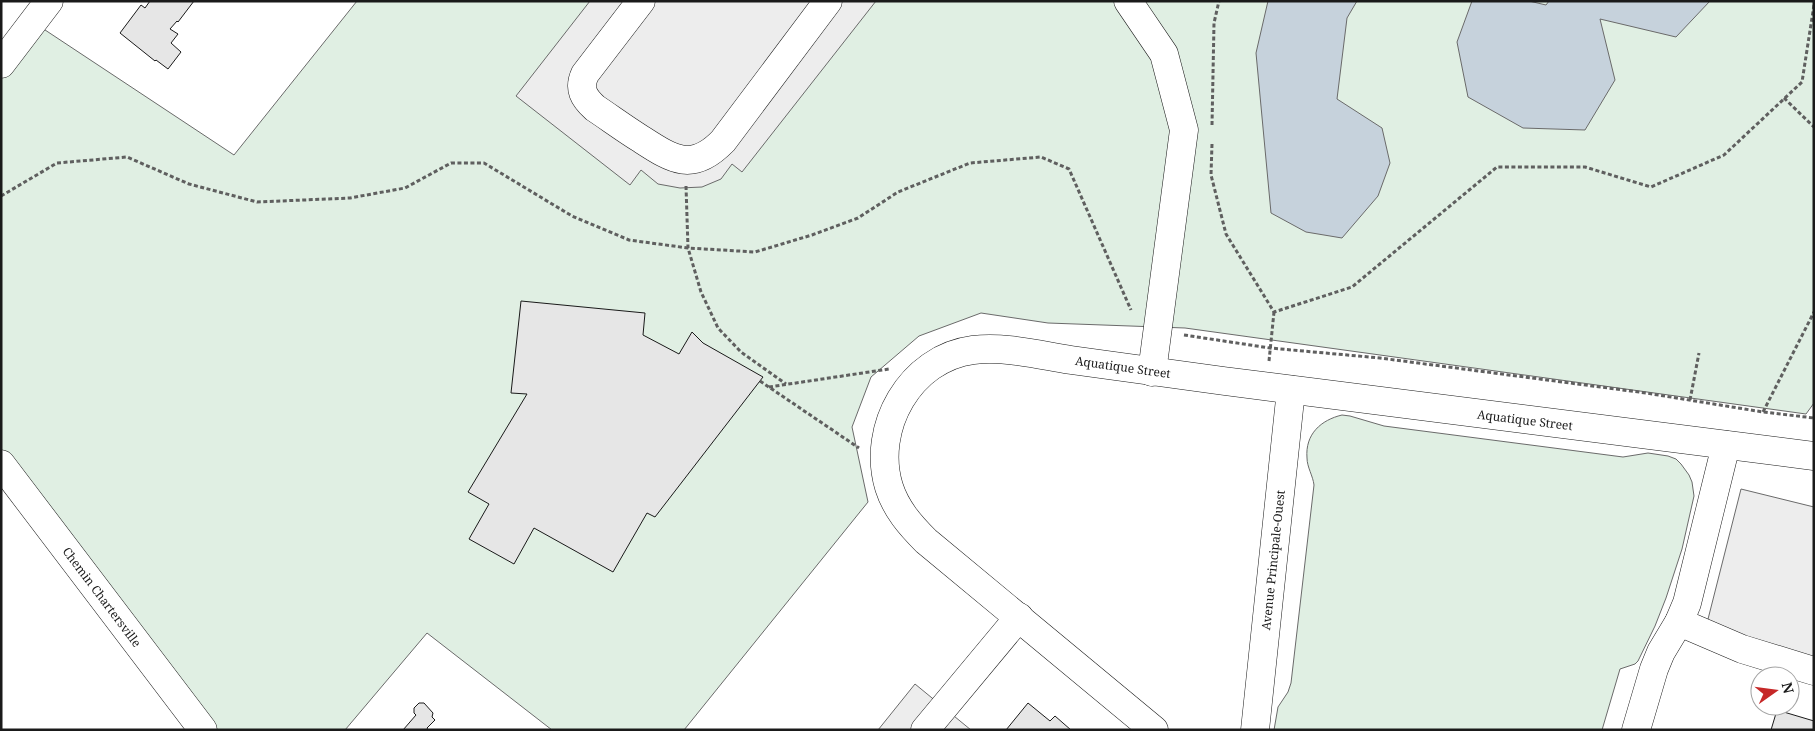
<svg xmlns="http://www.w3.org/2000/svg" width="1815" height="731" font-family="'Noto Serif',serif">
  <rect width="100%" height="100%" fill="#fff"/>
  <g fill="#e0efe3" stroke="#6a6a6a">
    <polygon points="357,1 1814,1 1814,403 1806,414 1185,328 1048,323 981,313 919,336 871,377 852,427 868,502 684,730 552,730 427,633 345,730 203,730 1,464 1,64 33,22 234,155"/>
    <path d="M1342 415 1350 416 1384 426 1623 457 1648 453 1668 456 1676 459 1681 464 1689 475 1692 482 1694 496 1682 549 1666 598 1655 626 1638 661 1635 664 1620 669 1602 730H1274L1278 707 1288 692 1291 683 1314 485C1313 476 1307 467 1307 458 1305 434 1321 420 1342 415Z"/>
  </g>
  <g fill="#ededed" stroke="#6a6a6a">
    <polygon points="590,1 876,1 742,172 732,164 721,179 702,187 680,188 658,184 641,170 630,185 516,96"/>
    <polygon points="1741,489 1814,507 1814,658 1705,631"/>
    <polygon points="915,684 971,730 878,730"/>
  </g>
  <g fill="#c6d2dc" stroke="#6a6a6a">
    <polygon points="1268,1 1357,1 1347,18 1337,99 1382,128 1390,163 1378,196 1342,238 1306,232 1271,213 1256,53"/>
    <polygon points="1472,1 1529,1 1546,5 1549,1 1710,1 1676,37 1600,19 1615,80 1585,130 1523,128 1468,97 1457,42"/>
  </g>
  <g fill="#e6e6e6" stroke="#1a1a1a">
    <polygon points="150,1 194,1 178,22 177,21 170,29 178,34 171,43 181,52 168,69 156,60 155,61 120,33 141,5 145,8"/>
    <polygon points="521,301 645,313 643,335 679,354 692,332 703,343 763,377 655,517 647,513 613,572 534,528 514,564 469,539 489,504 468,492 527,394 511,393"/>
    <polygon points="419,703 424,703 433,713 432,717 435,720 427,728 428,730 403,730 416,715 414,713 414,708"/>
    <polygon points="1028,703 1050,721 1055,716 1071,730 1006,730"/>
    <polygon points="1777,710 1814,721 1814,730 1771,730"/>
  </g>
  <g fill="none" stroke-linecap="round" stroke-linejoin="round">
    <g stroke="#1a1a1a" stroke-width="29">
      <g id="minor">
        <path d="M641 1 585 74C578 89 584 98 595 108 610 118 625 129 641 139 672 159 692 173 723 141L828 1"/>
        <polyline points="1128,1 1164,54 1184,130 1152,372"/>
        <polyline points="1,64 49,1"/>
        <polyline points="1,464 203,730"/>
        <polyline points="1679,622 1742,649 1814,671"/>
        <polyline points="925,730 1019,617"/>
        <path d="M1154 730 926 541C910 525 896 509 889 487 871 428 910 358 973 350 1005 346 1039 355 1071 360 1122 367 1173 374 1224 381 1420 407 1617 430 1814 456"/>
        <polyline points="1255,730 1291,390"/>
        <polyline points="1636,730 1654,669 1661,652 1679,622 1687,603 1726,445"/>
      </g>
    </g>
    <g stroke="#5f5f5f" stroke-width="3" stroke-dasharray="4 2.5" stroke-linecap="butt">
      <polyline points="1784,98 1814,127"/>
      <polyline points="1212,125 1214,23 1219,1"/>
      <polyline points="1212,144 1211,175 1226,234 1274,312 1352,287 1497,167 1585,167 1651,187 1724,155 1802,82 1814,5"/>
      <polyline points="686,186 688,248 701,292 718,328 741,352 786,384"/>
      <polyline points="1,196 57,163 127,157 189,184 257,202 350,198 405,188 451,163 484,163 572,216 629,240 688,248 755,252 812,235 858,218 898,192 970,163 1041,157 1069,169 1131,310"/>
      <polyline points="1184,335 1270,348 1380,358 1646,393 1763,412 1814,418"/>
      <polyline points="1269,361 1274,312"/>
      <polyline points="760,381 859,448"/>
      <polyline points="769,387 889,369"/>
      <polyline points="1690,400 1699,353"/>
      <polyline points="1763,412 1814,312"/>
    </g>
    <use href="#minor" stroke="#fff" stroke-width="28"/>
  </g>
  <g text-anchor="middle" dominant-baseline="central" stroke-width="4" stroke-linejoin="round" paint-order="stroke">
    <g font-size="12" fill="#1a1a1a" stroke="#fff">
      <text transform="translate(1123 367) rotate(8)">Aquatique Street</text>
      <text transform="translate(1525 420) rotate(7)">Aquatique Street</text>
      <text transform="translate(1273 560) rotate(-84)">Avenue Principale-Ouest</text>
      <text transform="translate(102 597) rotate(53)">Chemin Chartersville</text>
    </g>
  </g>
  <rect width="1815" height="731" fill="none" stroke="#1a1a1a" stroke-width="5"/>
  <g transform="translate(1775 691) rotate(76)"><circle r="24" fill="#ffffff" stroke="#a3a3a3"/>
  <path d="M0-4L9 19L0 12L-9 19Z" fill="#c62828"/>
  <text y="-8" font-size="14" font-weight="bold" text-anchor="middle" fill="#1a1a1a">N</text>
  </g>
</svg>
